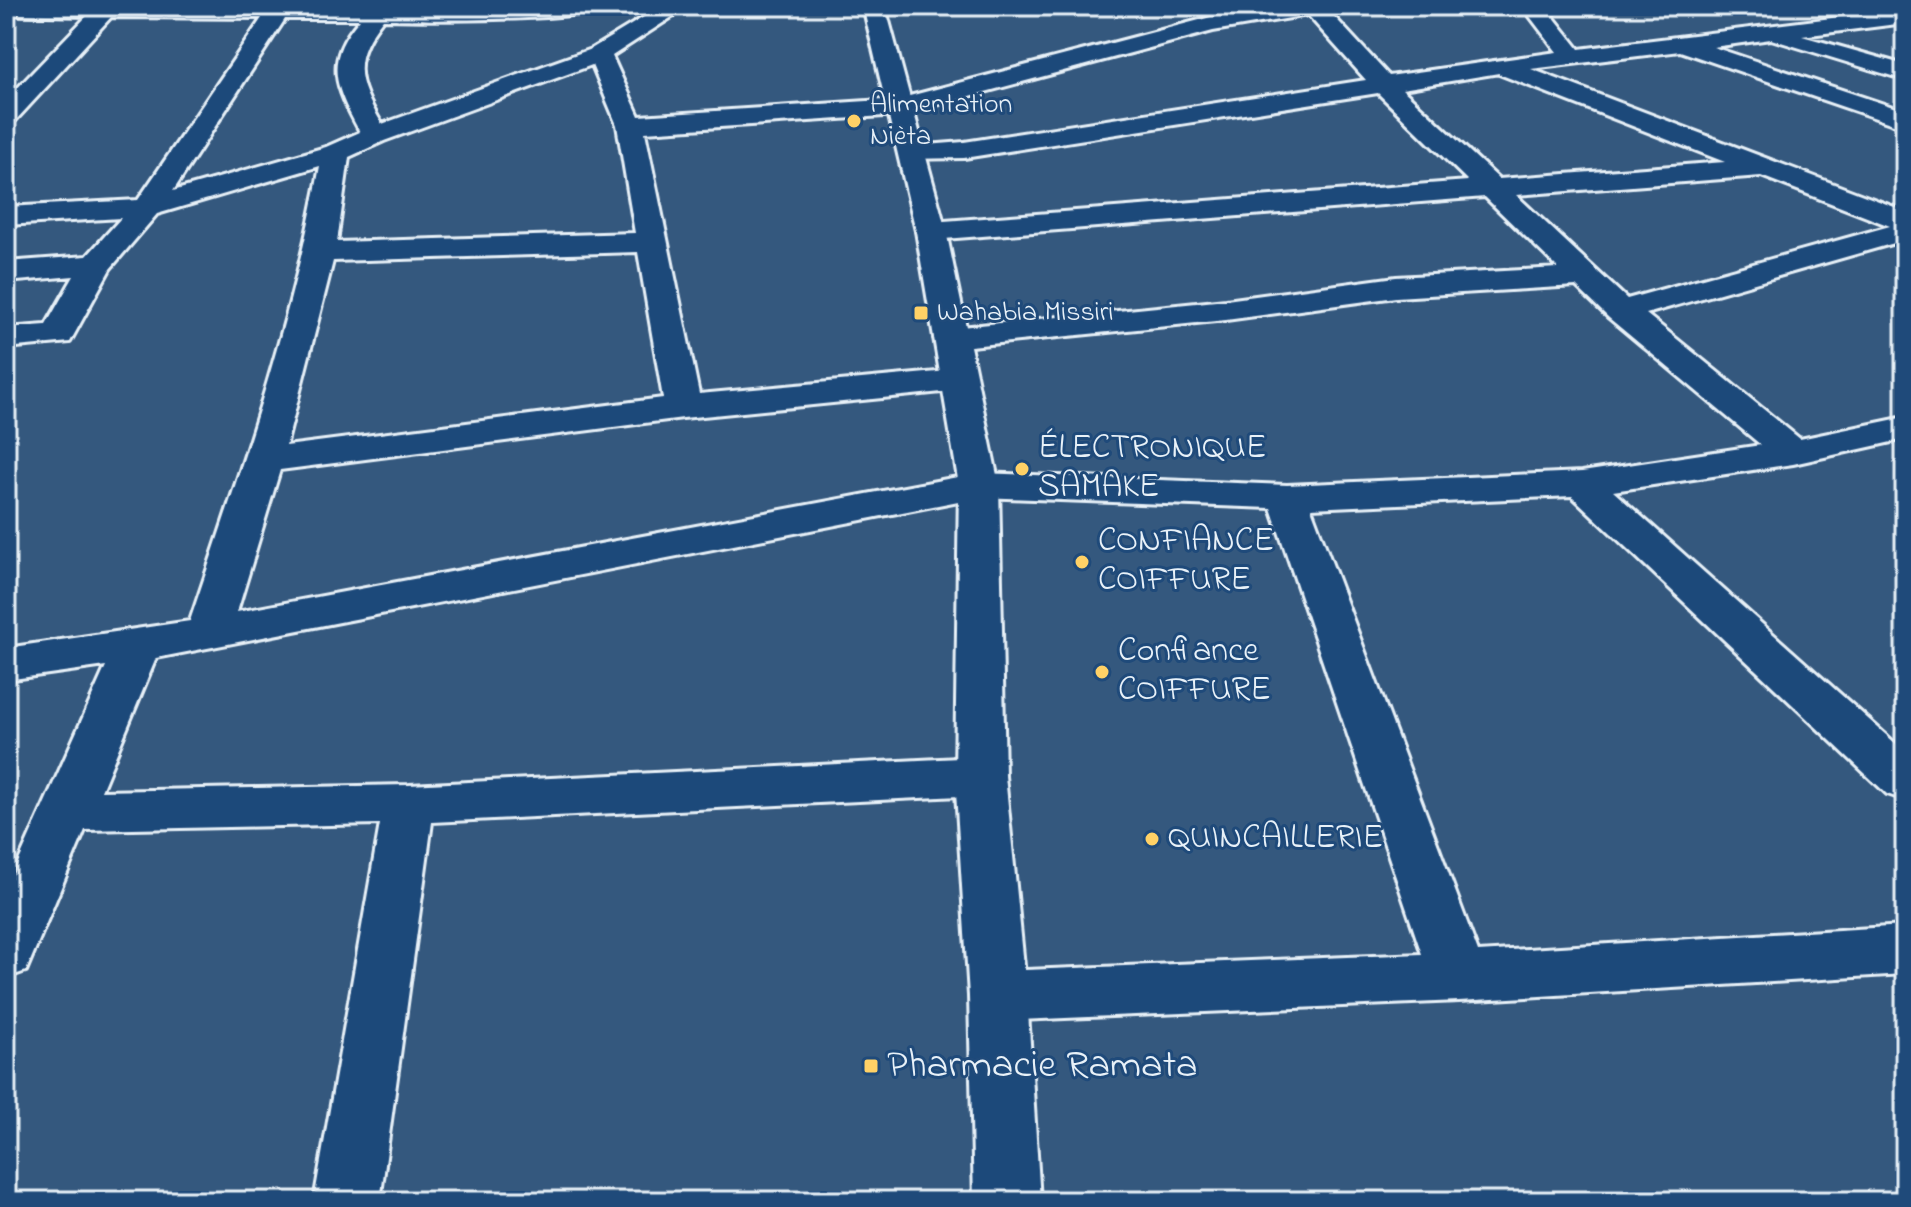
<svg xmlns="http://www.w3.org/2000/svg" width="1911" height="1207" font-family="'Indie Flower',sans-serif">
  <rect width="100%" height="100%" fill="#34587e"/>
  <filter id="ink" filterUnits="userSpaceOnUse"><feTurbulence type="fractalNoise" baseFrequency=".0125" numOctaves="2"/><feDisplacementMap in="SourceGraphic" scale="16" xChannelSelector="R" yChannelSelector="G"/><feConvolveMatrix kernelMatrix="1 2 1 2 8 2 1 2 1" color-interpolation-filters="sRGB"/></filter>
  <g filter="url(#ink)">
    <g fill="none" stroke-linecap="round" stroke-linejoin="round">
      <g stroke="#e8f1f8" stroke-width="6">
        <path id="minor" d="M6 6H609C597 22 414 20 383 19 351 59 356 80 382 124L591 49 662 6H689L612 56 639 116 898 99 1211 17 1282 6H1335L1329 11 1389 76 1557 52 1522 6H1545L1579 49 1905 9V23L1802 36 1905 65V80L1771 39 1713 47 1905 111V128L1680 51 1531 69 1905 211V240L1646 314 1800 439 1905 417V439L1793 464 1613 491 1905 752V800L1887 794 1572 496 1311 508 1478 952 1905 926V974L1459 1001 998 1021 977 1014 969 996 977 978 998 971 1422 954 1271 508 979 497 156 658 101 791 409 785 980 757 998 763 1005 776 998 789 980 795 432 822 380 1201H314L380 824 85 830 26 971 6 978V890L106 666 6 680V648L190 621C240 472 292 322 320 166L157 214 110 269 70 342 6 348V328L46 325 74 276 6 282V262L87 256 121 218 6 225V207L138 200 262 18 111 17 15 121 6 123V100L87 16 6 14ZM1308 15 1366 80 964 142 902 147 898 153 902 159 964 158 1378 93 1468 181 931 222 920 225 916 231 920 237 931 240 1485 197 1558 268 1396 277 1226 300 951 328 939 331 934 338 939 345 951 348 1226 320 1396 297 1576 286 1609 318 1761 445 1582 472 1287 485 979 473 237 612 280 470 683 418 972 389 977 381 972 373 959 370 699 394 645 132 899 115 1213 31ZM285 19H360C323 61 335 86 360 132L326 147 173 191ZM592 65 617 125 635 233 337 242 349 157 384 141ZM1499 73V74L1725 162 1499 179 1402 89ZM1761 176 1890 226 1627 299 1516 195ZM638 252 663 398 286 446 333 261Z"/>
      </g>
      <g stroke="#e8f1f8" stroke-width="6">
        <polygon id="major" points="863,6 885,6 946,231 999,485 1005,776 1027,996 1040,1201 974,1201 969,996 955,776 959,485 916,231"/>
      </g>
      <use href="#minor" fill="#1f4a7a" fill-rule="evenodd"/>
      <use href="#major" fill="#1f4a7a" fill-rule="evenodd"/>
    </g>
  </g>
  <g fill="#ffd166" stroke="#1f4a7a" stroke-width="3">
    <circle cx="854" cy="121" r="8"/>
    <rect x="913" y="305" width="16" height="16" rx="4"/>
    <circle cx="1022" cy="469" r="8"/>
    <circle cx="1082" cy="562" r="8"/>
    <circle cx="1102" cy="672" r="8"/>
    <circle cx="1152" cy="839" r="8"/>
    <rect x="863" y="1058" width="16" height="16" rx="4"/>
  </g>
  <g text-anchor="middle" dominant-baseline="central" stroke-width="6" stroke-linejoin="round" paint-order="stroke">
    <g font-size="28" fill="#e8f1f8" stroke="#1f4a7a" text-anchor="start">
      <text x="870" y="105">Alimentation<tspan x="870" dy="32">Nièta</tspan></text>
      <text x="937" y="313">Wahabia Missiri</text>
    </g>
    <g font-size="34" fill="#e8f1f8" stroke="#1f4a7a" text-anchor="start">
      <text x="1038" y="449">ÉLECTRONIQUE<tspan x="1038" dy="39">SAMAKE</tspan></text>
      <text x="1098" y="542">CONFIANCE<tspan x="1098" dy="39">COIFFURE</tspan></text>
      <text x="1118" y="652">Confiance<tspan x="1118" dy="39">COIFFURE</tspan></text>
      <text x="1168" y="839">QUINCAILLERIE</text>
    </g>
    <g font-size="40" fill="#e8f1f8" stroke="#1f4a7a" text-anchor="start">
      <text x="887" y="1066">Pharmacie Ramata</text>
    </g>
  </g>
  <rect width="1911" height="1207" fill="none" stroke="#1f4a7a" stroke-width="32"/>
  <rect x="16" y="16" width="1879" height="1175" fill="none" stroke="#e8f1f8" stroke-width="3" filter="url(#ink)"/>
</svg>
